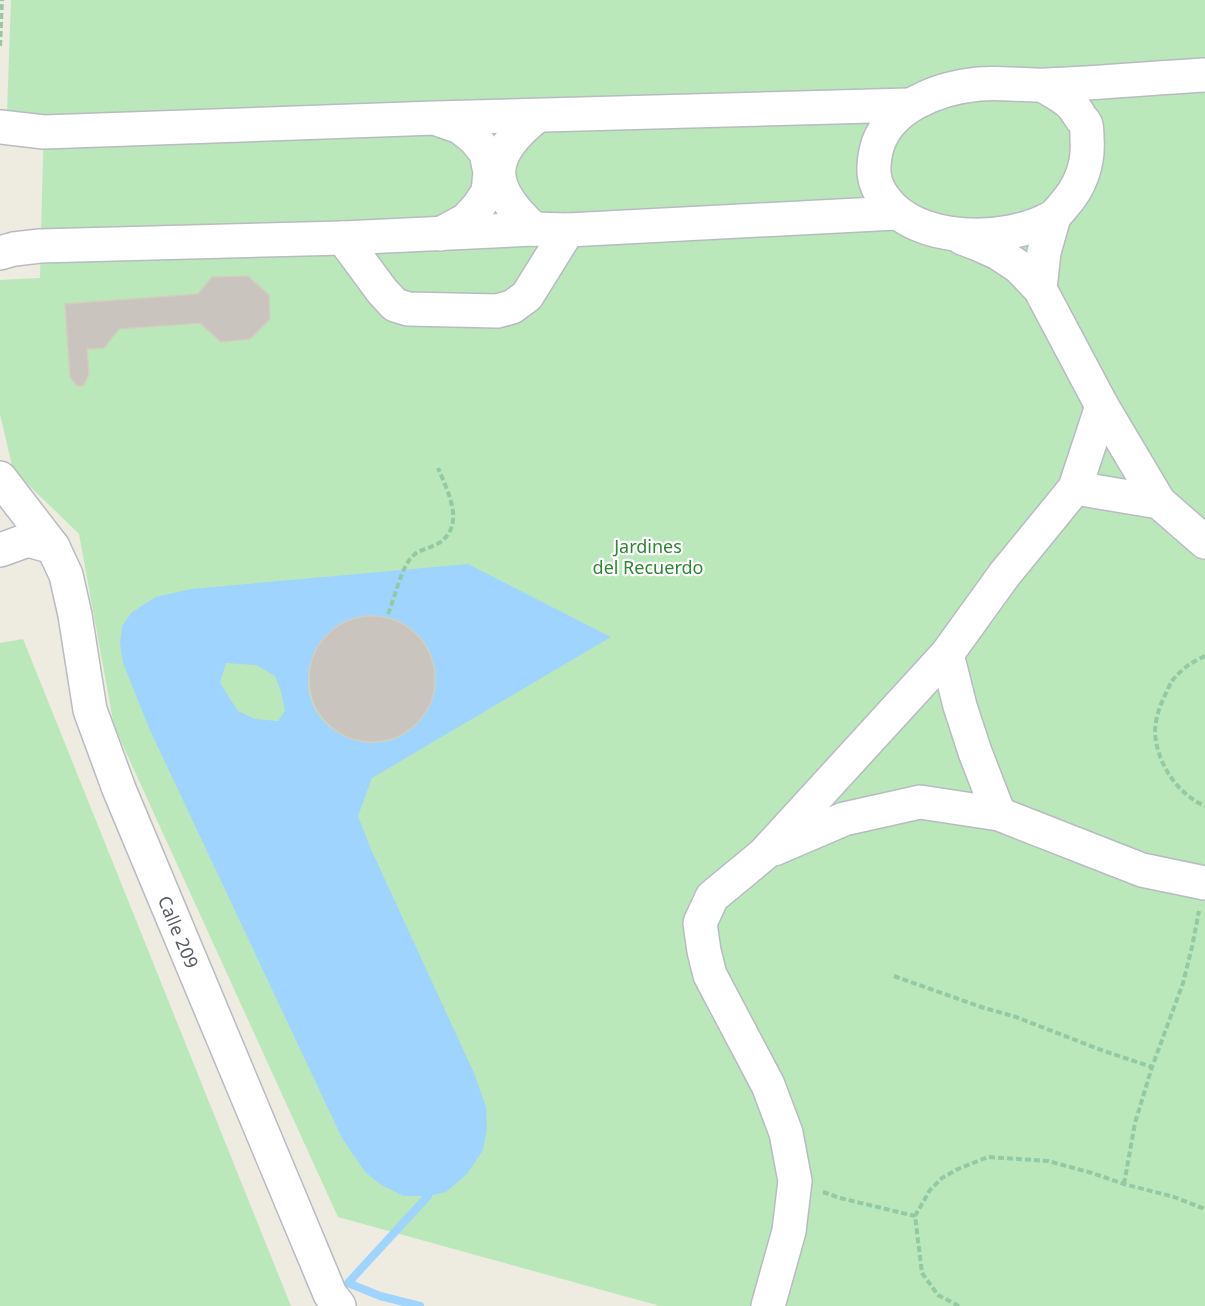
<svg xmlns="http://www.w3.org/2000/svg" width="1205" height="1306" font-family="'Noto Sans',sans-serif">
  <rect width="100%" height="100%" fill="#eeebe0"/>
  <g fill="#bae8bb">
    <polygon points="11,0 1205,0 1205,1306 660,1306 338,1217 114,726 79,534 13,470 0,414 0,280 40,278 44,115 7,113"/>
    <polygon points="23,639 291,1306 0,1306 0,643"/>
  </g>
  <path fill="#9fd4ff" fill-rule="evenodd" d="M468 564 611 637 372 778 358 816 370 847 474 1073 486 1107 487 1129 483 1150 467 1174 446 1192 428 1196H404L381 1185 365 1172 342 1138 149 728 123 663 120 643 122 626 132 612 156 597 191 589ZM369 616C377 617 385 617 392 619 473 649 429 767 350 738 334 733 320 721 313 705 299 674 316 635 347 621 353 618 362 617 369 616ZM226 663 256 665 275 676 281 692 285 711 278 721 255 719 238 711 220 683Z"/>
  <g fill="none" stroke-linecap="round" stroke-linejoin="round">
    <polyline stroke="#9fd4ff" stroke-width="8" points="420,1306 380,1296 348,1283 428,1196"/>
  </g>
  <g fill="#c9c4bd" stroke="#d3cdbe" stroke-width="1.5">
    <polygon points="248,276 269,295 270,319 250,339 221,342 200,323 119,329 104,348 87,349 89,375 83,386 77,386 70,377 65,304 198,294 212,277"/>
    <circle cx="372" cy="679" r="63"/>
  </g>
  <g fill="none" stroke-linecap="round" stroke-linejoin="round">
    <g stroke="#b8bbc1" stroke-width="36">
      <g id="minor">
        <path d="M1044 86C1052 91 1063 97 1070 103 1074 107 1078 113 1081 118 1083 120 1085 123 1086 125 1087 129 1087 135 1087 139 1089 164 1080 187 1064 205 1060 210 1056 215 1051 218 1006 243 916 244 884 198 873 183 872 169 876 151 886 107 938 88 979 84 1002 82 1024 86 1047 85 1100 83 1152 78 1205 75"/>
        <polyline points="437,119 460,127 475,139 486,153 490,172 488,192 478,207 466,220 440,234"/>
        <polyline points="0,127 44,132 435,118 909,105"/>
        <path d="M534 229C487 186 486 157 537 116"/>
        <polyline points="343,238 382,291 395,305 408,309 497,311 512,307 527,296 568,230"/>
        <polyline points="962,238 978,244 998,253 1019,267 1040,289 1102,406 1159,502 1205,542"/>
        <polyline points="0,253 14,249 40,246 343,238 534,229 568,230 896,213"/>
        <polyline points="1040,289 1044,252 1054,217"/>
        <path id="s1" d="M0 478 53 547 66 575 75 615 90 710 119 789 330 1294 339 1306"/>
        <polyline points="1075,488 1159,502"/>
        <polyline points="0,550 28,540 53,547"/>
        <polyline points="947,654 960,706 975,752 999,814"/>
        <polyline points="774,849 844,819 920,802 999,814 1142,870 1205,883"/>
        <polyline points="768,1306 789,1231 795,1181 786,1133 768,1085 710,975 704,951 700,923 712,897 764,854 947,654 1004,575 1075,488 1102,406"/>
      </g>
    </g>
    <g stroke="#93c9a3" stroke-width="4" stroke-dasharray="6 3" stroke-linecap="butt">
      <polyline points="0,46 2,0"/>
      <path d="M388 614C395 598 401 566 414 555 420 549 431 548 439 543 466 525 448 492 438 468"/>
      <path d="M1205 656C1193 661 1180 670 1172 681 1170 684 1168 689 1166 693 1160 705 1155 719 1155 733 1157 763 1177 794 1205 806"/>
      <polyline points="894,976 981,1007 1016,1017 1101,1050 1152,1067"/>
      <polyline points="1124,1184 1135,1123 1152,1067 1183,983 1192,947 1199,911"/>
      <polyline points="823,1192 840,1198 915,1216"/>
      <polyline points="959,1306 938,1295 922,1273 915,1216 930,1190 942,1178 958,1169 988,1157 1048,1161 1092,1173 1124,1184 1174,1197 1205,1209"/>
    </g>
    <use href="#minor" stroke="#fff" stroke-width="33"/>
  </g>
  <g text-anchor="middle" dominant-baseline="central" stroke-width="4.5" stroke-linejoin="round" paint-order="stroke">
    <g font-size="18" fill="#2d8632" stroke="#fff">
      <text x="648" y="546">Jardines<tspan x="648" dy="21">del Recuerdo</tspan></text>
    </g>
    <g font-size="18" fill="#595d63" stroke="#fff">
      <text stroke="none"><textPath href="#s1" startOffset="494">Calle 209</textPath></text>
    </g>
  </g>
</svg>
